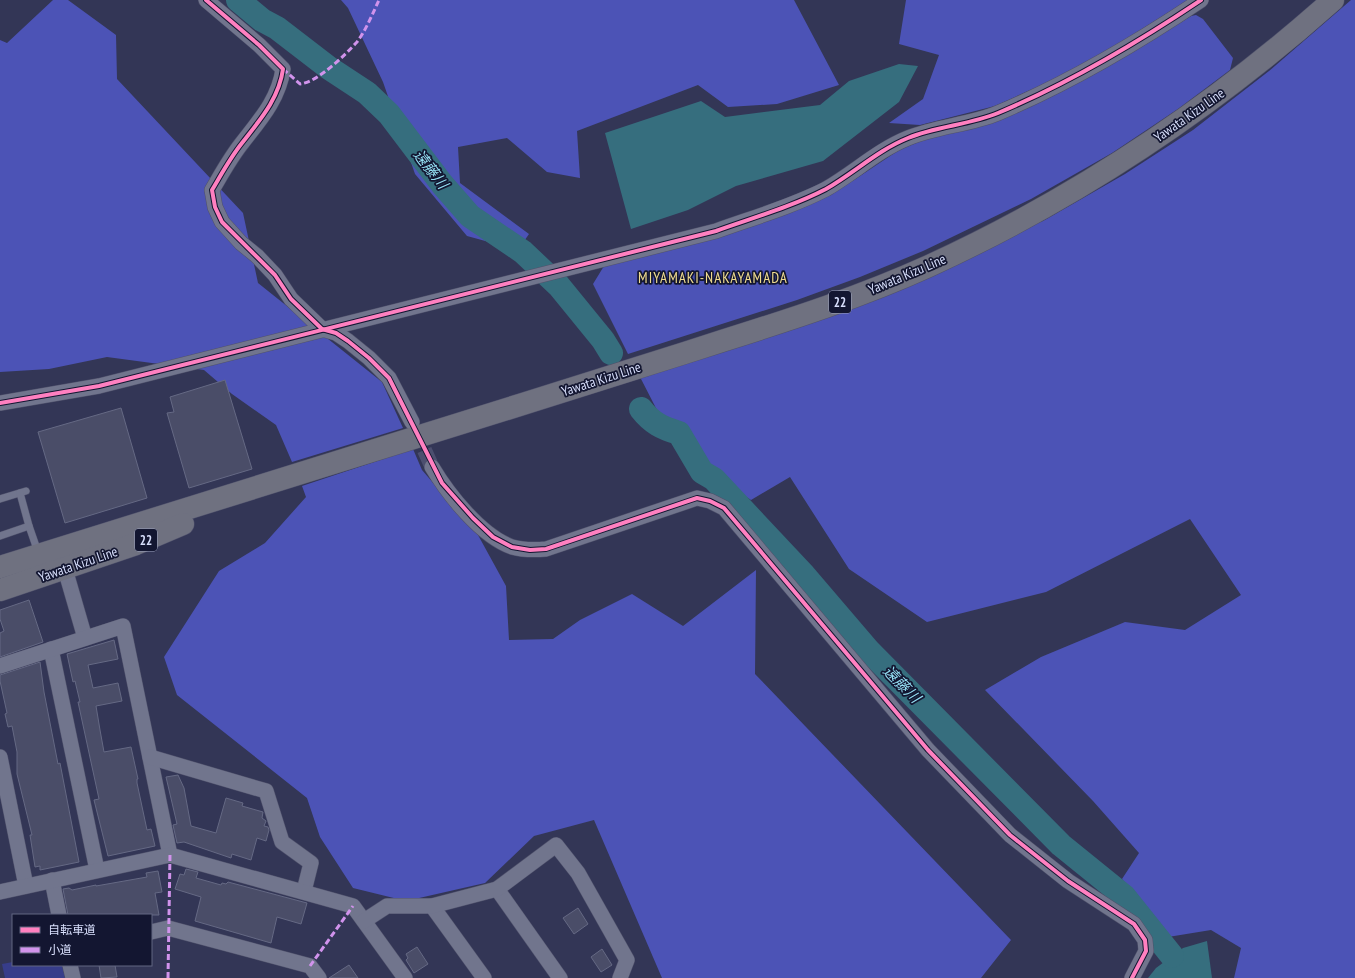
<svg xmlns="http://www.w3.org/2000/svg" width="1355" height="978" font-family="'PT Sans Narrow','Noto Sans JP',sans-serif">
  <rect width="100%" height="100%" fill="#333656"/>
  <polygon fill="#373d8a" points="13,962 13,965 62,965 65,978 5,978 2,964"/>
  <g fill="#4c53b6">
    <polygon points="53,0 68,0 116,35 117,79 243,213 258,283 382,382 403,428 292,462 276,425 232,394 204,370 107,357 49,369 0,372 0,40 7,43"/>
    <polygon points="341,0 794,0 839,85 777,104 728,107 698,85 577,131 580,178 547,172 507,138 458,147 460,183 529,234 518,250 467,236 415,174 383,82 348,8"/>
    <polygon points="906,0 1188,0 1112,48 1055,79 995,106 920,125 889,123 923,99 939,55 899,44"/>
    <polygon points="1351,0 1355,0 1355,978 1234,978 1241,948 1211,930 1168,937 1122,879 1139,853 1093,801 985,690 1041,657 1125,622 1185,630 1241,595 1190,519 1046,592 927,622 849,569 790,477 751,500 678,451 640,377 1043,221 1125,174 1193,130 1269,71"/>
    <polygon points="1196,15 1203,19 1233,58 1230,70 1178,109 1112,153 1031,199 923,251 860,277 797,300 628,354 593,284 604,266 717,237 805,207 854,180 899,150 1119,60 1191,16"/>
    <polygon points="413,449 422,470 478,535 506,586 509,640 553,639 580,620 632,594 683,626 756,570 755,674 1011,940 981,978 662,978 594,820 534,836 485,883 406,901 353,888 320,837 307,798 177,695 164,657 219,571 265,543 306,497 302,486"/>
  </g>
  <g fill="#366e7e">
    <polygon points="899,64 918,66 899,102 823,161 736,186 688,210 631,229 605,133 701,101 725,117 820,105 849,81"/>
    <polygon points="1207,941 1212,978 1148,978 1156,968 1183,948"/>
  </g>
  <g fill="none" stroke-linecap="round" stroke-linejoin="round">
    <g stroke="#366e7e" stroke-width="24">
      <polyline points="238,0 262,20 277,28 329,68 367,93 389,114 442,184 470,216 523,252 559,286 603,340 611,353"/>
      <path d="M641 409C652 423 662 428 679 433L702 472 714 479 804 575 869 651 1061 845 1124 896 1172 956"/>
    </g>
  </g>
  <g fill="#4a4d68" stroke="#656984">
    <polygon points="225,380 252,469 189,488 167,413 174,412 170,397"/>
    <polygon points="121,408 147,498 65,523 38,432"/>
    <polygon points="29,600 43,642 0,657 0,633 4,631 0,619 0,610"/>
    <polygon points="114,640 118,659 88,665 93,688 118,683 122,701 96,706 100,730 104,752 131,747 138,779 137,779 137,783 147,830 151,829 155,846 108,856 94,800 99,799 78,702 80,702 75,681 73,682 67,654"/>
    <polygon points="40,662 44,692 58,764 60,763 79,862 40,870 40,866 35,867 30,835 32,835 17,774 17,752 12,726 8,727 5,714 7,713 0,681 0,675"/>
    <polygon points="178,775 184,788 191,826 216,833 226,798 243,803 242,806 263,812 262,818 266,821 264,826 268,827 269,830 266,841 257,838 251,860 232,854 231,858 184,842 177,843 173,825 177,824 166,777"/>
    <polygon points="186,869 198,872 196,878 221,885 222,883 226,884 228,882 307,903 301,924 277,917 271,943 195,921 201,897 175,889 180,874 184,875"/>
    <polygon points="158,871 162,892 155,893 159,915 68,915 63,889 69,888 72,890 96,885 96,886 147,877 146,873"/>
    <polygon points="578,908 588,924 574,934 563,918"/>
    <polygon points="417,947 428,964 414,973 406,960 408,958 406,954"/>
    <polygon points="602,949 612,965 601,972 591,957"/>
    <polygon points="99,965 115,965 117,977 101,978"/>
    <polygon points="349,965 358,978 329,978"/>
  </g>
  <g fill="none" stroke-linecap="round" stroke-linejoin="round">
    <polyline stroke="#4c4f6f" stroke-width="15" stroke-dasharray="15 8" stroke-linecap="butt" points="415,429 432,467"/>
    <g stroke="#50526c" stroke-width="8">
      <g id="service">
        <polyline points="0,499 26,491"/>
        <polyline points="29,526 38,552"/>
        <polyline points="0,536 29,526 20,493"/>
      </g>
    </g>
    <g stroke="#50526c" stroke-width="16">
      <g id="minor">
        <path d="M206 0 259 45 283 69C279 99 259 121 242 143 230 158 221 175 212 190L215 207 222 222 241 243 257 256 275 275 291 299 322 329 336 333 348 341 369 358 389 378 412 422"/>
        <path d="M0 403 99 386 716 231C752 218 791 207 826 189 854 173 878 150 908 138 937 126 969 125 998 113 1069 83 1137 43 1201 0"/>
        <path d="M432 467C448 494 481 536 512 547 523 550 535 550 546 549L697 498 710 501 724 508 928 750 1010 835 1068 881 1134 924 1145 940 1146 951 1132 978"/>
        <polyline points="65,569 85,638"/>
        <polyline points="51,649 97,870"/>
        <polyline points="0,666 123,626 170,855"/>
        <polyline points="0,757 26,886"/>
        <polyline points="150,757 266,791 282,842 311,863 304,891"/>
        <polyline points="52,880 59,915"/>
        <polyline points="497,889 560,978"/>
        <polyline points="0,892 170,855 353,906 405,978"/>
        <polyline points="432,906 484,978"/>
        <polyline points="364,921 387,906 432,906 497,889 556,845 578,873 627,960 620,978"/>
        <polyline points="151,932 168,928 310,966 319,978"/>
        <polyline points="70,965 73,978"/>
      </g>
    </g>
    <g stroke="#50526c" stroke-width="23">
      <g id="primary">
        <path d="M0 567C176 513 351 458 526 403 592 382 657 362 722 341 792 319 863 296 929 266 1077 198 1212 108 1333 0"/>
        <polyline points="0,590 136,544 183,524"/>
      </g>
    </g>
    <use href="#service" stroke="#71758d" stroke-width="7"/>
    <use href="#minor" stroke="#71758d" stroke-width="15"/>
    <use href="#primary" stroke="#6f7180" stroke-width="22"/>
    <g stroke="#d193ec" stroke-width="3" stroke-dasharray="6 3" stroke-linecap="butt">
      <path d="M283 69 300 84C318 82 345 55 357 42 366 30 373 13 379 0"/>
      <polyline points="310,966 353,906"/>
      <polyline points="168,978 170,855"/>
    </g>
    <g stroke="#131631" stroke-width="6">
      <g id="cycleway">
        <path d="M206 0 259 45 283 69C279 99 259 121 242 143 230 158 221 175 212 190L215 207 222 222 275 275 291 299 322 329 336 333 348 341 369 358 389 378 442 483 473 518 493 537 512 547 530 550 546 549 697 498 710 501 724 508 928 750 1010 835 1068 881 1134 924 1145 940 1146 951 1132 978"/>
        <path d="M0 403 99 386 716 231C752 218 791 207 826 189 854 173 878 150 908 138 937 126 969 125 998 113 1069 83 1137 43 1201 0"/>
      </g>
    </g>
    <use href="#cycleway" stroke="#ff80c0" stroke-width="4"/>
  </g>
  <g text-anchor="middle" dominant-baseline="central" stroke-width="3.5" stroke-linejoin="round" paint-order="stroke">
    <g fill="#131631" stroke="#9da3bf" stroke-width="1">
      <rect x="829" y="291" width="22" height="22" rx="3"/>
      <rect x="135" y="529" width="22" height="22" rx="3"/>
    </g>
    <g font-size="13" font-weight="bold" fill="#d8dffc">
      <text x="840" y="302">22</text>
      <text x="146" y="540">22</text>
    </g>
    <g font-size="14" fill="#d8dffc" stroke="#131631">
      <text transform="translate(1189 115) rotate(-35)">Yawata Kizu Line</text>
      <text transform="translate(907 274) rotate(-23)">Yawata Kizu Line</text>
      <text transform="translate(601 379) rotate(-18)">Yawata Kizu Line</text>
      <text transform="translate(78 564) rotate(-19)">Yawata Kizu Line</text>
    </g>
    <g font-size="15" font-style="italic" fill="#94dff3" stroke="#131631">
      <text transform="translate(431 169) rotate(52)">遠藤川</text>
      <text transform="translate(902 684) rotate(45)">遠藤川</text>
    </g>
    <g font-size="15" letter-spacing="1" fill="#f1dd8f" stroke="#131631">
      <text x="713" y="277">MIYAMAKI-NAKAYAMADA</text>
    </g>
  </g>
  <rect x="12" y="914" width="140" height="52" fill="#131631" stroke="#626682"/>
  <rect x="20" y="927" width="20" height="6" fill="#ff80c0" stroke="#626682"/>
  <text x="48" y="934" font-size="12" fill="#d8dffc">自転車道</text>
  <rect x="20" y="947" width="20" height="6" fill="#d193ec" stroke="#626682"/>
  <text x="48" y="954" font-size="12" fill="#d8dffc">小道</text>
</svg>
